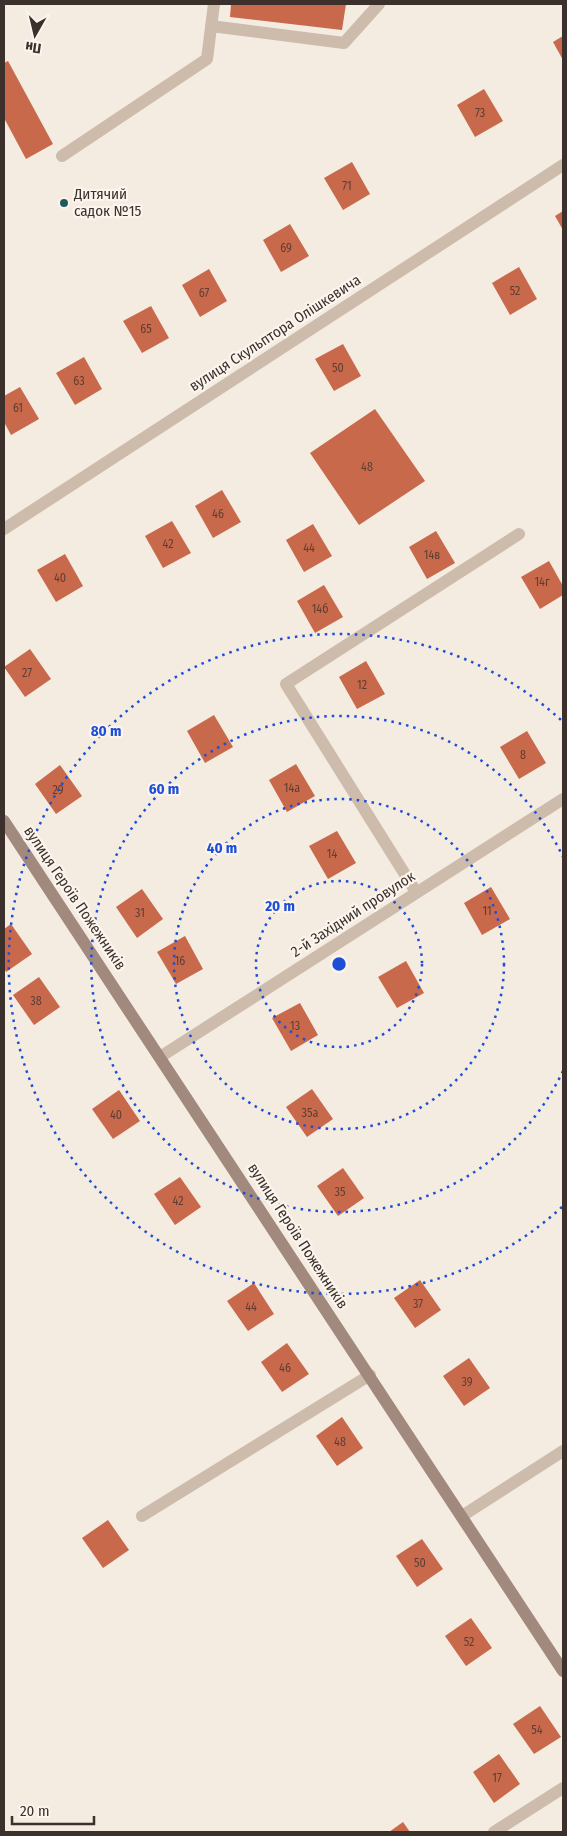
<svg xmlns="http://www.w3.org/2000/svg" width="567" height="1836" font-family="'Fira Sans Condensed',sans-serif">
  <rect width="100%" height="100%" fill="#f4ebe1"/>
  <g fill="#c8694b">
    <polygon points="231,4 346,4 342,30 230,17"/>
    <polygon points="563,36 563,60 553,42"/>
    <polygon points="8,61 53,144 26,159 4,118 4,63"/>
    <polygon points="484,89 503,121 475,137 457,105"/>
    <polygon points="352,162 370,194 343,210 324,178"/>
    <polygon points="563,211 563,230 555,216"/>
    <polygon points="290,224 309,256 281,272 263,240"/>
    <polygon points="519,267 537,299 510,315 492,283"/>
    <polygon points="209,269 227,301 200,317 182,285"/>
    <polygon points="151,306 169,338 142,353 123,321"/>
    <polygon points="343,344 361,376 334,391 315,359"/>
    <polygon points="84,357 102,389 75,405 56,373"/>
    <polygon points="20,387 39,419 11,435 4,422 4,396"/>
    <polygon points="375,409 425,481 359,525 310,453"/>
    <polygon points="222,490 241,522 213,538 195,506"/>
    <polygon points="172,521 191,553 163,568 145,536"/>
    <polygon points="313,524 332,556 304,572 286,540"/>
    <polygon points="436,531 455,563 427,579 409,547"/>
    <polygon points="65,554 83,586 56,602 37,570"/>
    <polygon points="549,561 563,586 563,595 540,609 521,577"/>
    <polygon points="324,585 343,617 315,633 297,601"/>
    <polygon points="30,649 51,679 25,697 4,667"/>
    <polygon points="366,661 385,694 357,709 339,677"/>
    <polygon points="214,715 233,747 205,763 187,731"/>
    <polygon points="527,731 546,763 519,779 500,747"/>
    <polygon points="296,764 315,796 287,812 269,780"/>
    <polygon points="60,765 82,796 56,814 35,784"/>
    <polygon points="337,831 356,863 328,879 309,846"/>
    <polygon points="491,887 510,919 482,935 464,903"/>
    <polygon points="142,889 163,919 137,938 116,907"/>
    <polygon points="11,924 32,954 6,972 4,968 4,929"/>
    <polygon points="185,936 203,969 176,984 157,952"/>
    <polygon points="406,961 424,993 397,1008 378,977"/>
    <polygon points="39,977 60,1007 34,1025 13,995"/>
    <polygon points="300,1003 318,1035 291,1051 272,1018"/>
    <polygon points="312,1089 333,1119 307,1137 286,1107"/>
    <polygon points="119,1090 140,1121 113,1139 92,1109"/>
    <polygon points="343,1168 364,1198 338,1216 317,1186"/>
    <polygon points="180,1177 201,1207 175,1225 154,1194"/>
    <polygon points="420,1280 441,1310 415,1328 394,1298"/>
    <polygon points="254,1283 274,1314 248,1331 227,1301"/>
    <polygon points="287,1343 309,1374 282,1392 261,1362"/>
    <polygon points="469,1358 490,1388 464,1406 443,1376"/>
    <polygon points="342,1417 363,1448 337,1466 316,1436"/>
    <polygon points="108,1520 129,1550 103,1568 82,1538"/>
    <polygon points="422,1539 443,1569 417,1587 396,1556"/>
    <polygon points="471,1618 492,1648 466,1666 445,1636"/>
    <polygon points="540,1706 561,1737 534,1754 513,1724"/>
    <polygon points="499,1754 520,1784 494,1803 473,1772"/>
    <polygon points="403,1822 410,1832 389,1832"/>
  </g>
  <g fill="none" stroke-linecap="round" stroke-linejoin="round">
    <g stroke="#cdbbac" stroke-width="12">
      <polyline points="211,26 344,43 379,4"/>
      <polyline points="62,156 207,59 214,4"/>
      <polyline points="416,892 286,684 519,534"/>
      <polyline points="142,1516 370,1375"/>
    </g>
    <g stroke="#cdbbac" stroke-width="12">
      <polyline points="4,529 563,165"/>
      <polyline points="160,1057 563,799"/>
      <polyline points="462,1516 563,1451"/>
      <polyline points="494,1832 563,1788"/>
    </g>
    <polyline stroke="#a18a7d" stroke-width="12" points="4,821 563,1671"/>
  </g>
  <g fill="none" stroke="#1d4ed8" stroke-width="2.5" stroke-dasharray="2.5 5">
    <circle cx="339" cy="964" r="83"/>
    <circle cx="339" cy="964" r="165"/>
    <path d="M563 1071A248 248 0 1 1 563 857"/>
    <path d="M562 1207A330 330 0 1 1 562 721"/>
  </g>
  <circle fill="#1f5a5e" stroke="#fbf5ee" stroke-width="2" cx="64" cy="203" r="5"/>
  <g text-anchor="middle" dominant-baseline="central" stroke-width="4.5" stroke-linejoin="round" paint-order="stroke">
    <g font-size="12" fill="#5e3e33">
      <text x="480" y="113">73</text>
      <text x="347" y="186">71</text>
      <text x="286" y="248">69</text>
      <text x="515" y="291">52</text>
      <text x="204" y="293">67</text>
      <text x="146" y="329">65</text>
      <text x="338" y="368">50</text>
      <text x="79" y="381">63</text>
      <text x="18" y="408">61</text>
      <text x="367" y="467">48</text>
      <text x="218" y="514">46</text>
      <text x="168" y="544">42</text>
      <text x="309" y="548">44</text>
      <text x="432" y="555">14в</text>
      <text x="60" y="578">40</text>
      <text x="542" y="582">14г</text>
      <text x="320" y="609">14б</text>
      <text x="27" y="673">27</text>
      <text x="362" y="685">12</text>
      <text x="523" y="755">8</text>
      <text x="292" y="788">14а</text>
      <text x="58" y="790">29</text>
      <text x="332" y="854">14</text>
      <text x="487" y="911">11</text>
      <text x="140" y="913">31</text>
      <text x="180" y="961">16</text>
      <text x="36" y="1001">38</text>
      <text x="295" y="1026">13</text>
      <text x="310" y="1113">35а</text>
      <text x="116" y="1115">40</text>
      <text x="340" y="1192">35</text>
      <text x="178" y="1201">42</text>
      <text x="418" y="1304">37</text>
      <text x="251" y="1307">44</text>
      <text x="285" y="1368">46</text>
      <text x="467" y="1382">39</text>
      <text x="340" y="1442">48</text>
      <text x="420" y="1563">50</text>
      <text x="469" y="1642">52</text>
      <text x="537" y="1730">54</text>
      <text x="497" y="1778">17</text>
    </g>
    <g font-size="15" fill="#3b302b" stroke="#fbf5ee" text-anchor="start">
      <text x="74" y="194">Дитячий<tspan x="74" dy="17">садок №15</tspan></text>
    </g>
    <g font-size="15" fill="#3b302b" stroke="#fbf5ee">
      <text transform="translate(275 333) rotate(-33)">вулиця Скульптора Олішкевича</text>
      <text transform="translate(75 898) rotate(56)">вулиця Героїв Пожежників</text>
      <text transform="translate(353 914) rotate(-33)">2-й Західний провулок</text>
      <text transform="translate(298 1236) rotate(57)">вулиця Героїв Пожежників</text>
    </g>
  </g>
  <circle cx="339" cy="964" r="8" fill="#1d4ed8" stroke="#fbf5ee" stroke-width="2.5"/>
  <g font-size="15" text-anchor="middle" font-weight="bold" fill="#1d4ed8" stroke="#fbf5ee" stroke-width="4.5" stroke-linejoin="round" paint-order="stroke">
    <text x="106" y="736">80 m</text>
    <text x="164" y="794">60 m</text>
    <text x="222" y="853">40 m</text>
    <text x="280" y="911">20 m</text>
  </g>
  <rect width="567" height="1836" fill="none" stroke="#3b302b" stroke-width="10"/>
  <g transform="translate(35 35) rotate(188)" stroke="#fbf5ee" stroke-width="4" paint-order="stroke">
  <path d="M0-4L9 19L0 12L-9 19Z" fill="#3b302b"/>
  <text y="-8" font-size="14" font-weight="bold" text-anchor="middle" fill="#3b302b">Пн</text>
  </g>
  <path d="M12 1816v8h82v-8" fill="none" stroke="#3b302b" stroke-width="2.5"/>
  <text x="20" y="1816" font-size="15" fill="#3b302b" stroke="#fbf5ee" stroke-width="4" paint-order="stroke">20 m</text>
</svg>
